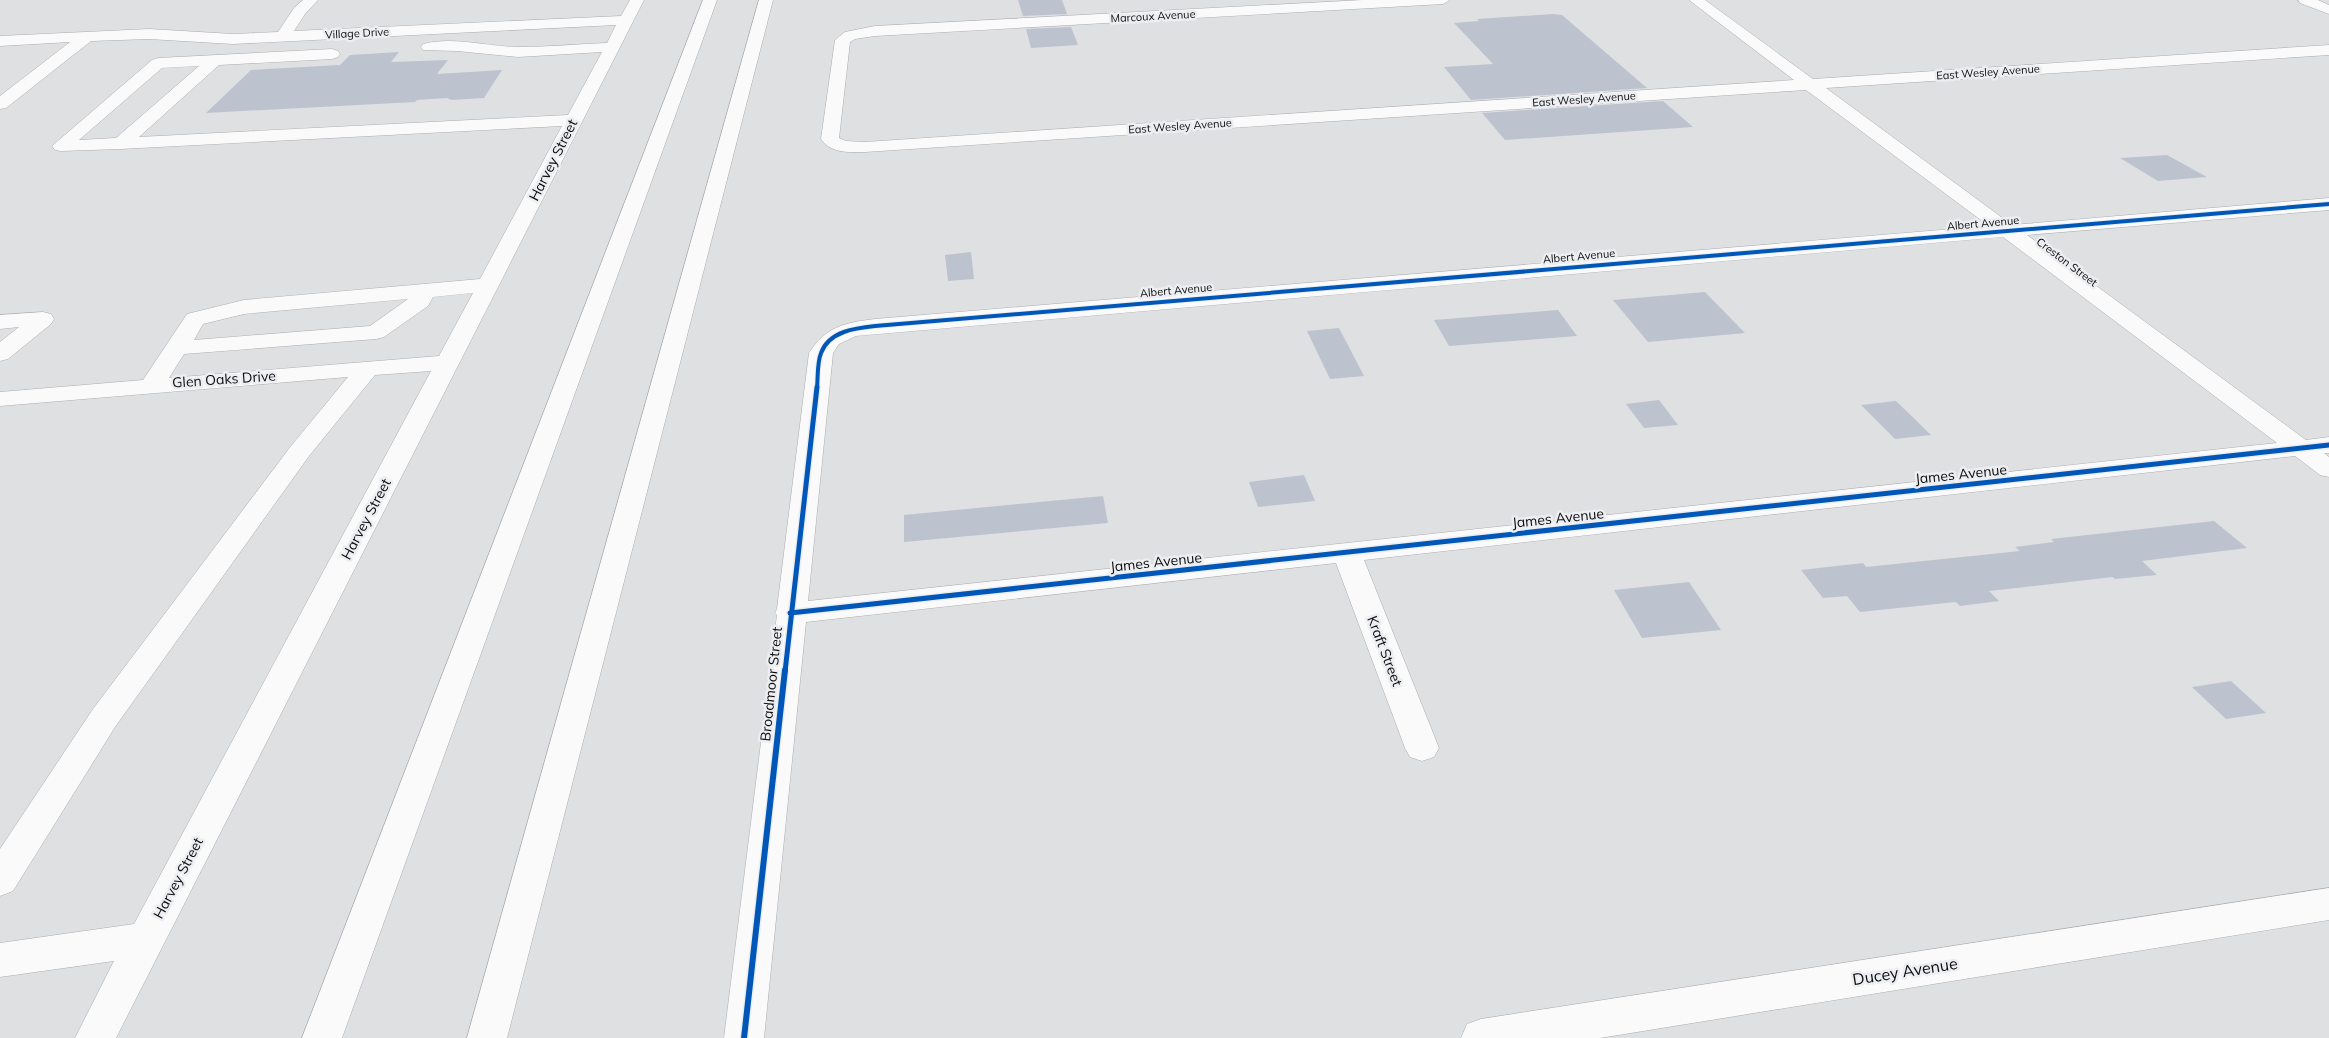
<svg xmlns="http://www.w3.org/2000/svg" width="2329" height="1038" font-family="Mulish,sans-serif">
  <rect width="100%" height="100%" fill="#dfe0e2"/>
  <g fill="#bcc3cf">
    <polygon points="1018,0 1062,0 1067,14 1023,16"/>
    <polygon points="1553,14 1562,15 1647,88 1471,100 1444,67 1493,64 1454,23 1479,21 1477,19"/>
    <polygon points="1071,27 1078,45 1031,48 1026,29"/>
    <polygon points="399,52 391,62 448,60 437,74 502,70 484,98 451,100 447,98 417,100 415,102 206,113 251,70 340,65 350,55"/>
    <polygon points="1663,101 1693,127 1505,140 1482,113"/>
    <polygon points="2167,155 2207,177 2158,181 2120,158"/>
    <polygon points="971,252 974,279 948,281 945,255"/>
    <polygon points="1705,292 1745,333 1648,342 1613,300"/>
    <polygon points="1558,310 1577,336 1449,346 1434,320"/>
    <polygon points="1339,328 1364,376 1330,379 1307,331"/>
    <polygon points="1659,400 1678,425 1644,428 1626,404"/>
    <polygon points="1896,401 1931,435 1895,439 1861,405"/>
    <polygon points="1304,475 1315,501 1258,507 1249,482"/>
    <polygon points="1103,496 1108,523 904,542 904,515"/>
    <polygon points="2214,521 2247,548 2142,561 2157,575 2115,579 2113,577 1989,591 1999,601 1960,606 1956,602 1860,612 1847,596 1823,598 1801,570 1863,563 1866,567 2020,551 2015,547 2054,542 2051,539"/>
    <polygon points="1689,582 1721,630 1642,638 1614,590"/>
    <polygon points="2231,681 2266,713 2226,719 2192,687"/>
  </g>
  <g fill="none" stroke-linecap="round" stroke-linejoin="round">
    <g stroke="#acacae" stroke-width="1">
      <g id="minor">
        <path d="M303 0H318L305 14 294 31 621 16 630 0H644L116 1038H75L114 961 0 977V943L134 924 431 371 375 375 309 456 115 727 13 891 0 896V849L93 709 291 446 348 377 0 406V392L143 380 187 314 244 300 480 279 562 126 120 149 61 151 55 150 52 146 152 60 158 58 332 49 338 51 340 54 338 57 332 59 219 65 139 137 568 115 602 52 518 57 457 51 423 50 421 47 423 44C455 36 487 47 519 47 548 47 578 44 607 43L616 25 233 44 149 39 91 41 6 108 0 109V96L70 42 0 46V36L149 29 233 34 278 32 294 8ZM199 66 116 138 79 140 162 68ZM473 293 439 356 169 378 184 354 376 339 384 337 428 306 433 297ZM408 299 370 326 194 340 203 324 244 314Z"/>
        <path d="M1363 0H1450L1443 4 875 36 855 39 850 42 839 138 846 141 865 142 1794 80 1689 0H1705L1813 79 2329 45V55L1826 88 2012 225 2329 198V210L2027 235 2306 440 2329 437V453H2324L2329 457V477L2320 475 2295 456 1364 560 1439 748 1434 757 1422 761 1410 757 1405 748 1336 563 806 622 764 1038H724L777 615 775 613 777 609 809 353C827 326 844 323 875 319L1989 226 1806 90 865 152C849 152 831 154 821 139L835 40 845 32 875 26ZM2003 237 2277 443 808 601 833 353 839 344 856 336Z"/>
        <polygon points="2298,0 2318,0 2329,5 2329,14 2300,3"/>
        <polygon points="43,312 51,314 54,319 51,324 8,359 0,361 0,342 19,327 0,329 0,315"/>
        <polygon points="2329,888 2329,920 1600,1038 1461,1038 1467,1024 1481,1019"/>
      </g>
    </g>
    <g stroke="#acacae" stroke-width="1">
      <g id="highway">
        <polygon points="703,0 717,0 342,1038 302,1038"/>
        <polygon points="759,0 773,0 507,1038 467,1038"/>
      </g>
    </g>
    <use href="#minor" fill="#fafafb" fill-rule="evenodd"/>
    <use href="#highway" fill="#fafafb" fill-rule="evenodd"/>
    <g stroke="#eceef1" stroke-width="6">
      <path id="cycleway-far2" d="M817 388C818 377 817 363 821 353 829 331 856 328 875 326L2329 204"/>
    </g>
    <g stroke="#eceef1" stroke-width="8">
      <g id="cycleway-far1">
        <polyline points="790,613 2329,445"/>
        <polyline points="785,672 817,387"/>
      </g>
    </g>
    <g stroke="#eceef1" stroke-width="9">
      <polyline id="cycleway" points="744,1038 785,670"/>
    </g>
    <use href="#cycleway-far2" stroke="#0057b8" stroke-width="4"/>
    <use href="#cycleway-far1" stroke="#0057b8" stroke-width="5"/>
    <use href="#cycleway" stroke="#0057b8" stroke-width="6"/>
  </g>
  <g text-anchor="middle" dominant-baseline="central" stroke-width="5" stroke-linejoin="round" paint-order="stroke">
    <g font-size="11" fill="#0c0c0d" stroke="#eceef1">
      <text transform="translate(1153 16) rotate(-3)">Marcoux Avenue</text>
      <text transform="translate(357 33) rotate(-3)">Village Drive</text>
      <text transform="translate(1988 72) rotate(-4)">East Wesley Avenue</text>
      <text transform="translate(1584 99) rotate(-4)">East Wesley Avenue</text>
      <text transform="translate(1180 126) rotate(-4)">East Wesley Avenue</text>
      <text transform="translate(1983 223) rotate(-5)">Albert Avenue</text>
      <text transform="translate(1579 256) rotate(-5)">Albert Avenue</text>
      <text transform="translate(2067 262) rotate(37)">Creston Street</text>
      <text transform="translate(1176 290) rotate(-5)">Albert Avenue</text>
    </g>
    <g font-size="14" fill="#0c0c0d" stroke="#eceef1">
      <text transform="translate(553 160) rotate(-63)">Harvey Street</text>
      <text transform="translate(224 379) rotate(-4)">Glen Oaks Drive</text>
      <text transform="translate(1961 474) rotate(-6)">James Avenue</text>
      <text transform="translate(1558 518) rotate(-6)">James Avenue</text>
      <text transform="translate(366 519) rotate(-62)">Harvey Street</text>
      <text transform="translate(1156 562) rotate(-6)">James Avenue</text>
      <text transform="translate(1385 651) rotate(69)">Kraft Street</text>
      <text transform="translate(771 684) rotate(-84)">Broadmoor Street</text>
      <text transform="translate(178 878) rotate(-62)">Harvey Street</text>
    </g>
    <g font-size="16" fill="#0c0c0d" stroke="#eceef1">
      <text transform="translate(1905 971) rotate(-9)">Ducey Avenue</text>
    </g>
  </g>
</svg>
